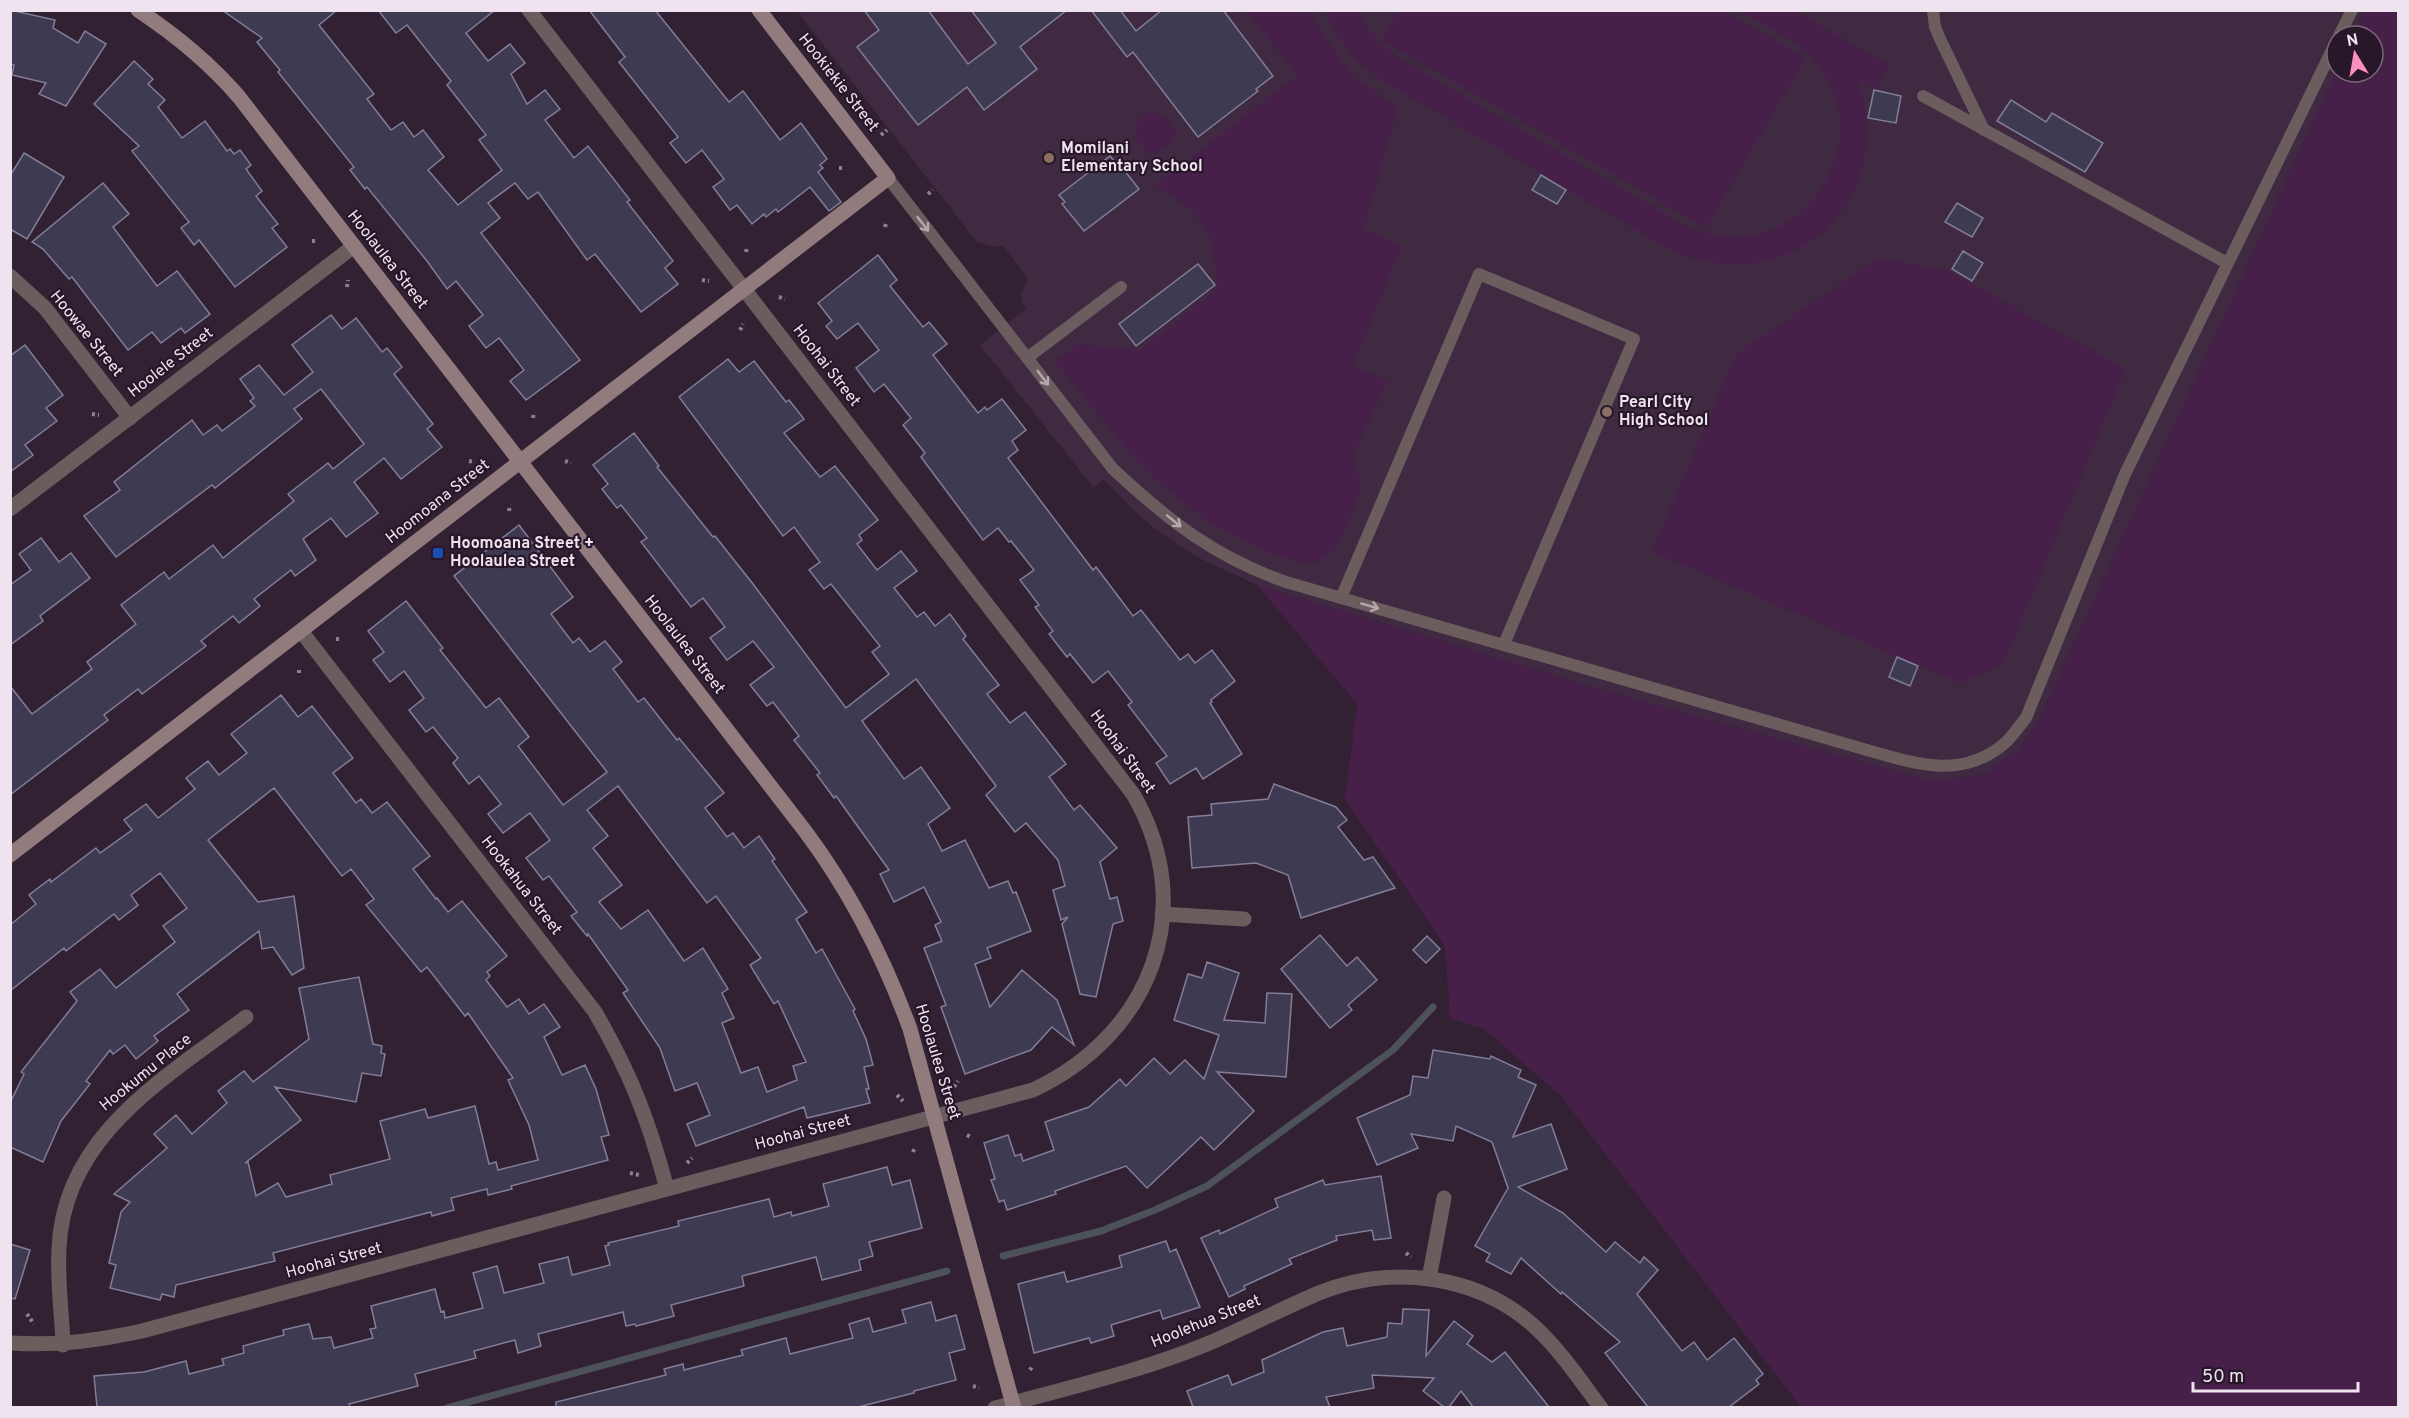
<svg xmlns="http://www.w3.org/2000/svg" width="2409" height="1418" font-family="Overpass,sans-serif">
  <rect width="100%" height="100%" fill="#322033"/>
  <polygon fill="#402a42" points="797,11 2364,11 2353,36 2337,36 2337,70 2039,720 2019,749 1983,775 1930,781 1612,693 1257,585 1197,557 1162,534 1138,515 1103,479 1094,488 980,345 1026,309 1022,301 1021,293 1028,279 1002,245 994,247 977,242"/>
  <g fill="#462048">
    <polygon points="1724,10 1806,58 1706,228 1382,40 1399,11"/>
    <polygon points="1247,11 1308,11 1352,76 1398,107 1364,229 1402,247 1352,366 1388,381 1353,455 1362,489 1341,538 1332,553 1316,562 1301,563 1265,551 1208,521 1157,481 1128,451 1055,361 1078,344 1141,350 1218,288 1211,239 1194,212 1155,185 1297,76"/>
    <path d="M1326 11H1357L1370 32 1397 57 1681 223C1698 231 1715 237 1734 237 1822 237 1873 129 1815 61 1795 39 1764 25 1739 11H1795L1890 65 1875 90 1859 81C1898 207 1786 304 1667 248L1383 81C1357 63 1336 41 1326 11Z"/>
    <polygon points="2364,11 2398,11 2398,1407 1801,1407 1560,1095 1484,1029 1450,1018 1445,946 1345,799 1357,704 1257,585 1612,693 1930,781 1983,775 2019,749 2039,720 2337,70 2337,72 2373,72 2373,36 2353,36"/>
    <polygon points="1150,111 1166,118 1178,134 1171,139 1172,142 1156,154 1146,152 1134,136 1138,120"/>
    <polygon points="1879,258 1948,271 2126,369 2003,665 1960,683 1652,552 1736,354"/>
  </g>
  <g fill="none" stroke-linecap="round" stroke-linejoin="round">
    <g stroke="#4c515a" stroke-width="7">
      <polyline points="1003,1256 1101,1231 1155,1210 1207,1186 1393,1050 1433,1007"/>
      <polyline points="447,1408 947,1271"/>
    </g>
  </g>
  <g fill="#3e3a52" stroke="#827e99" stroke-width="1.5" fill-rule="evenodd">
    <polygon points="10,10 55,20 53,28 78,43 85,31 106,44 66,106 39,94 46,83 12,75 14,65 10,64"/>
    <polygon points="222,10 337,10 319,25 374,94 367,99 391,130 403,122 414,137 423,130 444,157 428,170 458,205 502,170 479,140 486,135 447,85 451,81 407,25 396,33 378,10 495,10 466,33 488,61 510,44 525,63 511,74 527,104 545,90 560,109 545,120 574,158 588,146 630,200 627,202 673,261 665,268 678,284 641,312 595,254 587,260 538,192 528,199 515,183 488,203 500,218 481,233 580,360 526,400 510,381 524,370 499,338 486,348 469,326 483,315 456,281 447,289 427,261 367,187 365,189 350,170 354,167 278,72 280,70 257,42 262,38"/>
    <polygon points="589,10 655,10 729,102 743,91 780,140 801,123 827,159 820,165 823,168 818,172 841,202 829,211 810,187 778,212 776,209 766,217 764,214 752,224 737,205 730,210 713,187 724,179 702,150 686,163 670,143 678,137 619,62 625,57"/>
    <polygon points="864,10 928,10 968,64 996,43 971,10 1067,10 1020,47 1037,69 984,110 967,87 918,125 857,47 879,30"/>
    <polygon points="1091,10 1120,10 1136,31 1162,10 1223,10 1273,76 1256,89 1258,91 1198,137 1133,52 1127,57"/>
    <polygon points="134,61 153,79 148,84 165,100 158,107 182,138 205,121 227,151 230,149 234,154 240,150 251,165 246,169 262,191 256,196 278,224 272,228 287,247 235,287 199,240 194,245 181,228 189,222 132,151 139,146 94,104"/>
    <polygon points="1874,90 1901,96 1896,123 1868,118"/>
    <polygon points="2011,100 2046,122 2052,113 2103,143 2085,172 1997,121"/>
    <polygon points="24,153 64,177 27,239 10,229 10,176"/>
    <polygon points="1110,156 1116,163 1117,161 1139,189 1084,231 1062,204 1065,202 1059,195"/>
    <polygon points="1541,175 1566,190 1557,204 1532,190"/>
    <polygon points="103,183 129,214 113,227 157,286 177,271 210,314 185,333 181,328 161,343 152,332 128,350 72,277 69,279 43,249 32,242"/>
    <polygon points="1957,203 1983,218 1972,237 1945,222"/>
    <polygon points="1963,251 1983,263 1972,281 1952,269"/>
    <polygon points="878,255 897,280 890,286 923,327 929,322 947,344 933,355 978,413 985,407 987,410 1002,399 1026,430 1012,441 1018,450 1008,458 1093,570 1096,567 1133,616 1141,610 1180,660 1188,654 1195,663 1212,650 1235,681 1211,700 1212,702 1210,703 1242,754 1203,779 1196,768 1170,784 1156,763 1167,756 1128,705 1132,702 1108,671 1093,683 1070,654 1067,657 1049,634 1053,631 1035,607 1039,605 1020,580 1034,570 1011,541 1009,542 998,528 983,540 921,457 925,453 903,425 911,418 884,384 874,392 856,368 879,350 858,323 837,339 826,326 832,321 818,303"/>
    <polygon points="1198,264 1215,285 1136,346 1119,324"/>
    <polygon points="331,315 342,329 356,318 382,352 387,348 402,367 394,374 433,424 427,429 442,447 401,479 384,458 354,482 378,513 346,537 331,518 303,539 316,560 295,576 291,570 254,599 260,606 239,623 233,616 201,641 206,646 142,694 138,689 104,715 108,720 10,795 10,686 32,714 92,669 87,662 136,624 121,605 164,572 169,579 213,545 223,558 294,501 288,494 328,463 333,469 364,444 321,389 294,409 302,419 215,488 212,485 116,557 84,516 120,490 114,482 192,420 203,435 217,425 222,431 255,406 250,401 254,398 240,379 259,365 284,395 313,372 292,345"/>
    <polygon points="25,345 63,395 46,408 57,421 25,445 33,455 10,472 10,356"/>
    <polygon points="728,359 739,372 754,361 786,402 789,400 804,419 784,433 820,477 835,466 878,520 859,535 862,540 857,544 877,570 901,551 917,571 894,588 917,617 924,612 935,626 950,614 966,636 963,639 999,685 987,694 1010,723 1025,712 1066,764 1049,777 1074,810 1080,805 1117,848 1100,862 1110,899 1117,897 1123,921 1113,924 1096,997 1080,994 1062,924 1068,917 1061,920 1053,890 1065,886 1058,860 1026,823 1015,832 986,795 996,786 916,679 862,721 904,779 921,767 950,808 928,824 942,851 965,840 989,888 1008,881 1013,893 1016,892 1031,931 987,948 991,958 975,964 990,1007 1022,970 1057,1000 1074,1045 1052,1027 1031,1050 965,1074 941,1007 946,1005 924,948 942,941 935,925 941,922 924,887 894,902 880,874 889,870 836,796 834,798 817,775 820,773 794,740 799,736 773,702 767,706 750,685 774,667 753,641 727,660 710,638 725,627 703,598 691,607 641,542 647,538 621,505 617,508 602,489 608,484 593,465 634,433 659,466 657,467 713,537 715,536 753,584 846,708 889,674 872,652 880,646 831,584 824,589 809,570 820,562 794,527 783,536 679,397"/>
    <path d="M519 525 573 597 551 614 573 643 579 638 590 652 605 641 622 662 613 669 638 702 644 698 677 740 679 738 724 793 705 808 727 837 733 833 744 848 759 836 775 859 772 861 807 912 796 919 816 953 822 949 855 1009 853 1011 866 1039 873 1065 864 1067 869 1089H866L870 1103 807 1118 804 1107 696 1146 687 1124 710 1115 697 1083 675 1091 660 1048 623 993 628 990 588 934 587 936 571 916 577 912 549 876 543 880 526 858 550 840 530 813 503 833 488 814 501 804 479 776 469 784 453 763 458 758 433 727 426 732 409 710 424 698 404 671 390 682 373 660 384 652 368 631 406 601 443 648 440 650 486 708 499 698 529 737 518 746 563 805 607 772 454 576ZM618 786 707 903 716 896 761 958 750 965 774 1004 778 1001 806 1062 793 1066 797 1080 767 1092 758 1067 741 1073 722 1023 734 1018 722 993 728 989 703 948 684 961 648 910 621 929 599 902 622 885 593 848 608 836 587 810Z"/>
    <polygon points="41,538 59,562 71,553 90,578 40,616 43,621 10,645 10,585 31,570 19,554"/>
    <polygon points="1897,657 1918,666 1910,686 1889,677"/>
    <polygon points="281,695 298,717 312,706 353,758 333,773 356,803 361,799 372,813 387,802 430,856 413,869 436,899 437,898 448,912 462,901 507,956 487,972 490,976 486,980 507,1007 519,999 529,1014 544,1004 560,1027 544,1037 562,1075 585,1065 596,1089 609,1135 601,1137 608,1160 511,1186 512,1189 488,1195 487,1189 451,1198 454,1210 432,1216 431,1212 273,1253 275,1261 176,1285 174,1297 162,1294 160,1300 110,1288 116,1265 109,1263 121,1212 130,1202 114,1194 167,1148 154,1134 176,1115 192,1134 227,1103 218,1091 244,1071 253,1082 309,1039 299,988 359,977 373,1044 382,1046 381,1053 385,1054 381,1076 362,1073 356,1102 275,1087 301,1120 245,1163 248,1162 256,1196 278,1183 286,1197 332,1184 330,1175 390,1159 380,1121 425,1109 428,1118 475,1106 489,1164 496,1162 498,1170 538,1160 529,1125 508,1080 513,1078 468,1013 465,1016 427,967 421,972 366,905 374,899 351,869 342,876 274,788 208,840 258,902 294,896 304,968 292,975 273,947 262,949 259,931 177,994 189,1010 154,1036 158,1041 136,1059 125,1045 113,1054 110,1050 86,1081 90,1084 61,1121 43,1162 10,1147 10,1103 24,1074 21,1072 77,1001 70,992 100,969 116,988 175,942 163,926 187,908 160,873 131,895 138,905 119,920 114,914 66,951 64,948 10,991 10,925 36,904 29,895 50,879 51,882 96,848 100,853 132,830 124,820 146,804 158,818 195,789 186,778 208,761 219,775 247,753 231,734"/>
    <polygon points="1274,784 1336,807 1347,820 1338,827 1364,860 1373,857 1395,888 1301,918 1288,875 1256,863 1192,868 1188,817 1212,815 1211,804 1268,799"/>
    <polygon points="1320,935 1347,966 1357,957 1377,980 1348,1005 1352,1010 1330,1028 1281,969"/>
    <polygon points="1427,936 1440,949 1426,963 1413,950"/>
    <polygon points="1207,962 1239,973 1224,1020 1265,1023 1267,993 1292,994 1286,1077 1217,1072 1254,1111 1214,1150 1201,1137 1147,1188 1126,1166 1055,1191 1056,1194 1007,1210 1004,1200 999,1202 991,1180 995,1179 984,1143 1008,1135 1015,1156 1021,1154 1023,1161 1054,1150 1045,1122 1089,1107 1120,1079 1126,1086 1154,1058 1170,1074 1185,1060 1204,1079 1219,1035 1174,1020 1188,974 1202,978"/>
    <polygon points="1433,1050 1490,1059 1491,1056 1521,1070 1518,1077 1536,1085 1513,1137 1551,1124 1567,1169 1518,1187 1563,1213 1606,1252 1615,1242 1640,1263 1644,1257 1658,1270 1637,1294 1682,1351 1694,1342 1707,1360 1734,1338 1763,1374 1756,1380 1759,1384 1729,1407 1648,1407 1605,1353 1620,1342 1562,1292 1561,1294 1521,1258 1511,1274 1486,1261 1490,1254 1475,1246 1508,1188 1492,1142 1456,1126 1453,1141 1411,1134 1418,1148 1377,1165 1357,1118 1410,1095 1413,1076 1428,1078"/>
    <polygon points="887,1167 892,1185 910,1180 922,1228 869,1242 873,1256 859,1260 861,1270 822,1280 816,1257 742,1276 744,1286 671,1305 674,1316 636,1326 635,1324 626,1326 623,1312 538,1334 541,1346 518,1353 515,1340 474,1351 476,1358 415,1374 418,1386 349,1404 350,1407 97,1407 94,1376 144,1372 186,1361 189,1374 224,1365 222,1359 244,1353 243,1346 284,1335 283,1330 309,1324 313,1339 331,1337 334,1348 373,1338 370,1329 376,1328 371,1306 435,1289 441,1312 444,1311 445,1318 483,1308 473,1273 497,1266 504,1293 544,1283 539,1264 568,1257 572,1275 610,1265 605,1246 609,1245 608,1243 679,1226 678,1221 769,1199 774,1217 791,1212 792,1216 829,1206 823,1184"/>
    <polygon points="1381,1176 1391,1238 1374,1240 1372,1230 1336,1236 1337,1240 1289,1259 1292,1264 1244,1286 1245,1289 1229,1297 1201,1238 1219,1230 1220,1234 1278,1207 1275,1199 1323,1180 1325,1185"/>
    <polygon points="1166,1241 1170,1252 1176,1249 1200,1307 1163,1319 1160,1310 1111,1325 1114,1336 1091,1343 1089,1338 1034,1353 1018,1284 1064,1272 1067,1282 1122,1267 1119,1256"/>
    <polygon points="10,1244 30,1250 15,1299 10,1298"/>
    <polygon points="931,1302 936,1321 956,1315 965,1349 949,1353 956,1380 914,1391 914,1393 858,1407 556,1407 556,1402 666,1375 664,1369 683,1364 684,1370 743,1355 741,1350 786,1338 790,1354 853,1338 849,1324 869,1318 873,1332 906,1323 902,1310"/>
    <polygon points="1403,1309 1429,1310 1426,1356 1454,1321 1473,1336 1467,1344 1492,1362 1505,1352 1549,1407 1473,1407 1461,1391 1449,1407 1444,1407 1423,1391 1434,1378 1372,1375 1374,1388 1326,1397 1330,1407 1193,1407 1187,1391 1228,1375 1232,1385 1264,1372 1262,1360 1323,1332 1343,1328 1347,1346 1387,1337 1388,1323 1402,1324"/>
  </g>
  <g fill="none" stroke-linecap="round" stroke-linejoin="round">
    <g stroke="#908191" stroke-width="4" stroke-dasharray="3 3" stroke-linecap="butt">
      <polyline points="881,135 887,130"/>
      <polyline points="839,168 844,168"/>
      <polyline points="928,194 933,190"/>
      <polyline points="885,227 886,223"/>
      <polyline points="312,241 318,241"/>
      <polyline points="746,252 747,247"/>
      <polyline points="702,280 709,281"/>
      <polyline points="347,287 348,280"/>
      <polyline points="779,297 785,299"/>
      <polyline points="740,330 743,324"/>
      <polyline points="134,387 135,381"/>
      <polyline points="92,414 99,415"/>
      <polyline points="533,418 534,412"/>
      <polyline points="469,461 475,462"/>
      <polyline points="565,461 571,463"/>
      <polyline points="509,511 510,505"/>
      <polyline points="336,639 342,639"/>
      <polyline points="299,673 299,667"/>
      <polyline points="954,1087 958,1081"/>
      <polyline points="897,1095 903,1101"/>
      <polyline points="967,1135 971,1137"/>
      <polyline points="913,1152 915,1147"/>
      <polyline points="687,1163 692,1158"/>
      <polyline points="630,1173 639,1175"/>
      <polyline points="1406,1253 1411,1257"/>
      <polyline points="27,1314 34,1324"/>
      <polyline points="1030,1370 1033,1365"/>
      <polyline points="973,1386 979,1388"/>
    </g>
    <g stroke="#6b5d5e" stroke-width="12">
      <polyline points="1933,10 1935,27 1941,41 1984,130"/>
      <polyline points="2339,36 2352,10"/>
      <polyline points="1923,96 2227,263"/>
      <path d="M888 178 1113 469C1168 520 1214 557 1286 582L1860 748C1910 762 1960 782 2005 743 2013 736 2019 726 2026 718L2125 474 2337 40"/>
      <polyline points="1027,358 1121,287"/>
      <polyline points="1341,598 1479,274 1634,339 1504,644"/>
    </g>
    <g stroke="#6b5d5e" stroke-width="15">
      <polyline points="10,276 45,308 130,418"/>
      <polyline points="10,509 354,246"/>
      <path d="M301 631 595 1012C631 1074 649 1121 667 1189"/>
      <polyline points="1162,914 1244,919"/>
      <polyline points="1429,1279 1444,1198"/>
      <path d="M10 1343C59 1346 94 1341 142 1331L1033 1090C1151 1035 1200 909 1133 794L529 10"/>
      <path d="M63 1345C62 1313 57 1281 59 1249 63 1136 165 1078 246 1017"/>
      <path d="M995 1408C1066 1388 1139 1372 1207 1344 1245 1328 1281 1309 1319 1293 1390 1264 1477 1274 1535 1327 1560 1350 1580 1380 1601 1408"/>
    </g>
    <g stroke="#917b7d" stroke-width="15">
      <path d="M138 10C177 36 209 62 239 97L805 831C850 891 884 958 910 1029L1014 1408"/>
      <polyline points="10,855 888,178 759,10"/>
    </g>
  </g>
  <defs><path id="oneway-shaft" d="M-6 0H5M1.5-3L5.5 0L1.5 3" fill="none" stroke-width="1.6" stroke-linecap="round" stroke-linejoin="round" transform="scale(1.5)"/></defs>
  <g stroke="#b4a7ae">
    <use href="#oneway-shaft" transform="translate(923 224) rotate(52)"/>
    <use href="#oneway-shaft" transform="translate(1043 378) rotate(53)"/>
    <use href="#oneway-shaft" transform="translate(1174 521) rotate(39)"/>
    <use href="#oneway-shaft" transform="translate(1370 606) rotate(16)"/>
  </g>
  <g fill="#8d6e63" stroke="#281729" stroke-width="2">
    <circle cx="1049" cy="158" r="6"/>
    <circle cx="1607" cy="412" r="6"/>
  </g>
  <rect fill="#1a4fb4" stroke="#281729" stroke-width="2" x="432" y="547" width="12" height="12" rx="3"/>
  <g text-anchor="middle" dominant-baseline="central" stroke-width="4.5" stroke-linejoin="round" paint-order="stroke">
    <g font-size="16" fill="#efe3ef" stroke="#281729">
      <text transform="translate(838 83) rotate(52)">Hookiekie Street</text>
      <text transform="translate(387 260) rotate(52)">Hoolaulea Street</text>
      <text transform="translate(86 334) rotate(51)">Hoowae Street</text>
      <text transform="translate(171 363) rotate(-38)">Hoolele Street</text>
      <text transform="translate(826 366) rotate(52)">Hoohai Street</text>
      <text transform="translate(438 502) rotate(-38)">Hoomoana Street</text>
      <text transform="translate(684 645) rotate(52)">Hoolaulea Street</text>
      <text transform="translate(1122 752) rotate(54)">Hoohai Street</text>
      <text transform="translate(521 886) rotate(52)">Hookahua Street</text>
      <text transform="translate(937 1062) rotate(73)">Hoolaulea Street</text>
      <text transform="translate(146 1073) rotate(-39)">Hookumu Place</text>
      <text transform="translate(803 1133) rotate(-15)">Hoohai Street</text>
      <text transform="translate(334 1261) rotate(-15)">Hoohai Street</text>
      <text transform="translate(1206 1322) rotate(-22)">Hoolehua Street</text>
    </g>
    <g font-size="16" font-weight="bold" fill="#efe3ef" stroke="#281729" text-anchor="start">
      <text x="1061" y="149">Momilani<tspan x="1061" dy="18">Elementary School</tspan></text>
      <text x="1619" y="403">Pearl City<tspan x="1619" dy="18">High School</tspan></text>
      <text x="450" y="544">Hoomoana Street +<tspan x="450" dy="18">Hoolaulea Street</tspan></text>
    </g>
  </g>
  <rect width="2409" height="1418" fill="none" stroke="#efe3ef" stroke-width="24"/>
  <g transform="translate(2355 54) rotate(349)"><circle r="28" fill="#281729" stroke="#786978" stroke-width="1.5"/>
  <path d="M0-4.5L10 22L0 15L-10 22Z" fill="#fe8ebb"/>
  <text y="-9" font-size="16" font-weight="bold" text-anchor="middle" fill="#efe3ef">N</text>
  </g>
  <path d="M2193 1382v9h165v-9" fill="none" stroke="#efe3ef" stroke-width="3"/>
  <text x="2202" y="1382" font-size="18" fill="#efe3ef" stroke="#281729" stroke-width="4.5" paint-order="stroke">50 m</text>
</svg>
